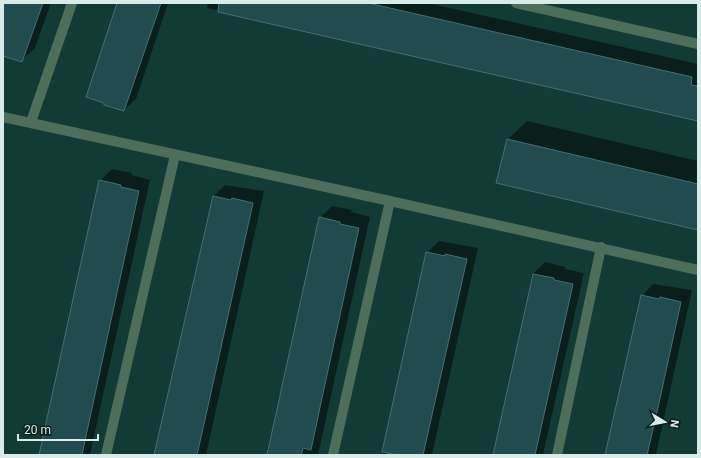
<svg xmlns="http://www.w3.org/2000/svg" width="701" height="458" font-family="Roboto,sans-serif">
  <rect width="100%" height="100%" fill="#133b36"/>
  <g fill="#0007">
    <polygon points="3,3 51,3 35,48 21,61 4,55 3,56"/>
    <polygon points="118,3 168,3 136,99 124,110"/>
    <polygon points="208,3 428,3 698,64 698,120 207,8"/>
    <polygon points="527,121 698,161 698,229 508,139"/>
    <polygon points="112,169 132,173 132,175 150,180 90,455 40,455 100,181"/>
    <polygon points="225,185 264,191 206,455 156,455 214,196"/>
    <polygon points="332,206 352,210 351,212 370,217 318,455 268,455 320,218"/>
    <polygon points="439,241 478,248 432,455 382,455 427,253"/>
    <polygon points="545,262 565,267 565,269 584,273 543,455 494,455 533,274"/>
    <polygon points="653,284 692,290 656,455 606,455 642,296"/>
  </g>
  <g fill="#224b50" stroke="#466e74">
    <polygon points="3,3 43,3 22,62 3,56"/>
    <polygon points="117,3 161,3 124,111 104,105 104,103 86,97"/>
    <polygon points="219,3 368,3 692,77 691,85 698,86 698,121 218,12"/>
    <polygon points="507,139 698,184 698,230 496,183"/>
    <polygon points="99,180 121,185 121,187 139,191 86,436 82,455 39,455"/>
    <polygon points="213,196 231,200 232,198 253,203 208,406 197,455 154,455"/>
    <polygon points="319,217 340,222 340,224 359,228 322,398 311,450 303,448 301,455 267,455"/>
    <polygon points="426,252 445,256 445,254 467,259 423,455 397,455 382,452"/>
    <polygon points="533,274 554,278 554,280 573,284 535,455 493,455"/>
    <polygon points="641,295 659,299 660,297 681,302 659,403 647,455 605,455"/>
  </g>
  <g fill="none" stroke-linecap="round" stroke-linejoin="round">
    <g stroke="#4e6e5c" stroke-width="10">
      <polyline points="516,3 698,44"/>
      <polyline points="3,117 390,201 698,270"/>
      <polyline points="31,122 72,3"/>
      <polyline points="106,455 175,155"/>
      <polyline points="333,455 390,201"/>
      <polyline points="557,455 601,247"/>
    </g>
  </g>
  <rect width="701" height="458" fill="none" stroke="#d7ece8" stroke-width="8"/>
  <g transform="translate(665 422) rotate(100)" stroke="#0e1f1c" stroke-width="3" paint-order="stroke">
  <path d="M0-3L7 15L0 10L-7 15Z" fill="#d7ece8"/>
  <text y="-6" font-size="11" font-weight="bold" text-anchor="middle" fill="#d7ece8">N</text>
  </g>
  <path d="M18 434v6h80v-6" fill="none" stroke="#d7ece8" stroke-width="2"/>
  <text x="24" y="434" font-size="12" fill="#d7ece8" stroke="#0e1f1c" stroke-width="3" paint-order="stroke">20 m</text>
</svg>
